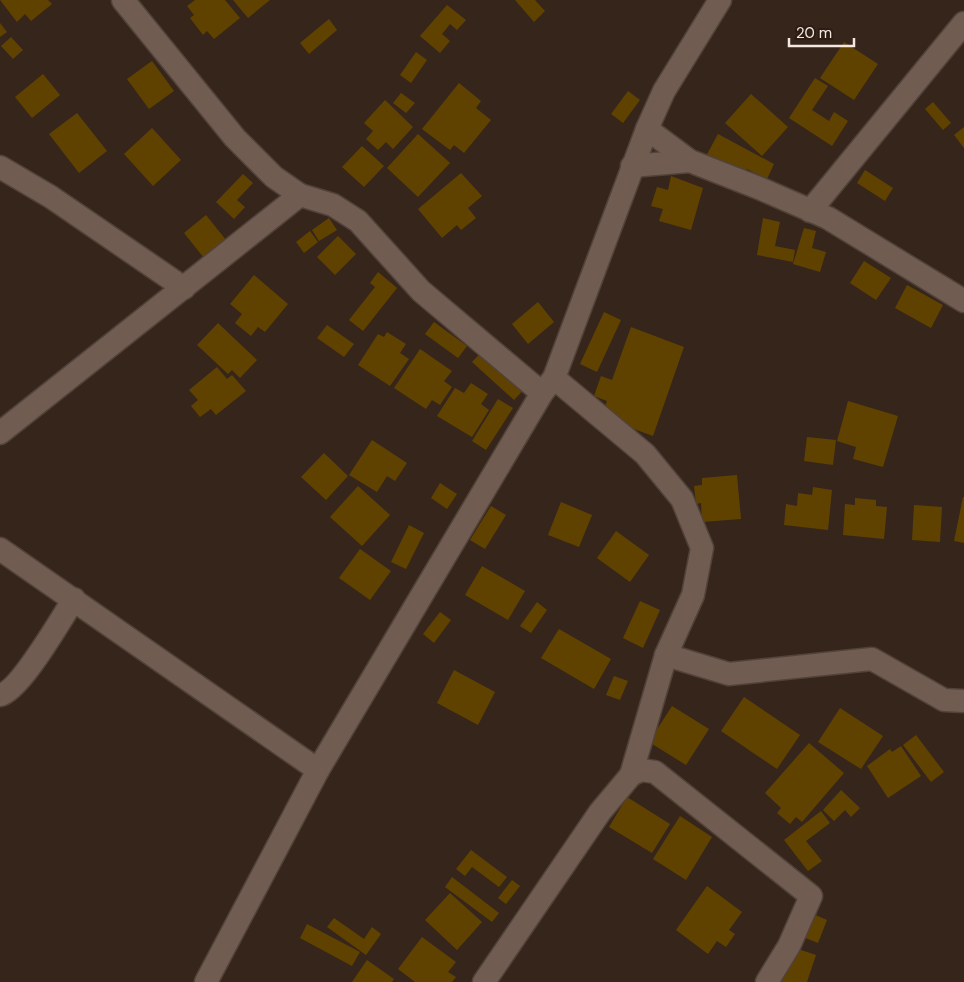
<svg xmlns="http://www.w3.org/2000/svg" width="964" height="982" font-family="'DM Sans',sans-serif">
  <rect width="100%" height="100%" fill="#36251b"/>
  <g fill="#604200">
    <polygon points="0,0 48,0 52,4 31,21 25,14 17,22"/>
    <polygon points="195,0 225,0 240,18 214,39 207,31 203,35 190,18 194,15 187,6"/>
    <polygon points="233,0 270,0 248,18"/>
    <polygon points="515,0 535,0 545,11 534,22"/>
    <polygon points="447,5 466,20 457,30 450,24 442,34 450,41 440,53 420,36"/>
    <polygon points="329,19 337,30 309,54 300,43"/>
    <polygon points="0,23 7,32 0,37"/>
    <polygon points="11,37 23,50 13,59 1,46"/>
    <polygon points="844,42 878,64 854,100 820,78"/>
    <polygon points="416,52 427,60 411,83 400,75"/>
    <polygon points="152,61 174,91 149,109 127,79"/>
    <polygon points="43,74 60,95 32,118 15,97"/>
    <polygon points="815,78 828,86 812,110 829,121 834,112 848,121 832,146 789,118"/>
    <polygon points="459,83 481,101 476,108 491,120 464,153 454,145 450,150 422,129"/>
    <polygon points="628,91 640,100 623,123 611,114"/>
    <polygon points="401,93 415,103 406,113 393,103"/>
    <polygon points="751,94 788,127 762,156 725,123"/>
    <polygon points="385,100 413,127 393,149 386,142 378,150 366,139 373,131 364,123"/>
    <polygon points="933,102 951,123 943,130 925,109"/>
    <polygon points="77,113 107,151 79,173 49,134"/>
    <polygon points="964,127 964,148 954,135"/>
    <polygon points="152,128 181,160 153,186 124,154"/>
    <polygon points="418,134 450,163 418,197 387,168"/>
    <polygon points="718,134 774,164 767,179 747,169 743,177 705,158"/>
    <polygon points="362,146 384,166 364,187 342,167"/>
    <polygon points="865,170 893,188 885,201 857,183"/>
    <polygon points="461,173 482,196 468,208 476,218 461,230 457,225 442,238 418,209"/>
    <polygon points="243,174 253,183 237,200 245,207 234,219 216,202"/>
    <polygon points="671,176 703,188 691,230 659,221 663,209 651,206 657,187 668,190"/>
    <polygon points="206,215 226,240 204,258 184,233"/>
    <polygon points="329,218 337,230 319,241 312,230"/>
    <polygon points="763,218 780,222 775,246 795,250 793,262 757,255"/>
    <polygon points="804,228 816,231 812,248 826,252 820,272 793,264"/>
    <polygon points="310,231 318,242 304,253 296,242"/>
    <polygon points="338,236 356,254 335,275 317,257"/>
    <polygon points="864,261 891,278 876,300 850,283"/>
    <polygon points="378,272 397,288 363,331 349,320 375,287 370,283"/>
    <polygon points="254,275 288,304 265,332 258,327 251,336 235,323 242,314 230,304"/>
    <polygon points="907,285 943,305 931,328 895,308"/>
    <polygon points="538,302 554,322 528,344 512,324"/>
    <polygon points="604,312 621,320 597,372 580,364"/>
    <polygon points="434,322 467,346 458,358 425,334"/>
    <polygon points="218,323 257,360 240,378 232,370 228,374 197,345"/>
    <polygon points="327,325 354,344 344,357 317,338"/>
    <polygon points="631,327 684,347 653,436 601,417 607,401 594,396 601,376 612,380"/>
    <polygon points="387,332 406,344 400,353 409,359 390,386 358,365 378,334 384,337"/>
    <polygon points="486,347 528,385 514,400 472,362"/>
    <polygon points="420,349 452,371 444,381 452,387 440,405 432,400 426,409 394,388"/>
    <polygon points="217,367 227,379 232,375 246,391 216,415 211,409 200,417 191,406 198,400 189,390"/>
    <polygon points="471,383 488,394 481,404 489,410 472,437 437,416 455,388 464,393"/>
    <polygon points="498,399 513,408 486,450 472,441"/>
    <polygon points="848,401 898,416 883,467 853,459 856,447 837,441"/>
    <polygon points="807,437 836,440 833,465 804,461"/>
    <polygon points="372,440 407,463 395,481 387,476 377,492 349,475"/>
    <polygon points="324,453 348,476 326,500 301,477"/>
    <polygon points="737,475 741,519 702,522 701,503 696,504 694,486 702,485 702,478"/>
    <polygon points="440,483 457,494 447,509 431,498"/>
    <polygon points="358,486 390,515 362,546 330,517"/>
    <polygon points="813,487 832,490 828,530 784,525 786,504 797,506 798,493 812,495"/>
    <polygon points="963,497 964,497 964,543 954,541"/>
    <polygon points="855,498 876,500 876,506 887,507 884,539 843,535 845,504 855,505"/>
    <polygon points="561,502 592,515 579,547 548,535"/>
    <polygon points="914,505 942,507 940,542 912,540"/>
    <polygon points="491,506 506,515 485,549 470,540"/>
    <polygon points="409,525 424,533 406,569 391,562"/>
    <polygon points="616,531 649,555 630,582 597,558"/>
    <polygon points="360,549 391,571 370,600 339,578"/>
    <polygon points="482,566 525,591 508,620 465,595"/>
    <polygon points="640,601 660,610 643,648 623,638"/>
    <polygon points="537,602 547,610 531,633 520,626"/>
    <polygon points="440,612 451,620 434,643 423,634"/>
    <polygon points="559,629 611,659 594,689 541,658"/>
    <polygon points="454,670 495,692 478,725 437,703"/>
    <polygon points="614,676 628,681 620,700 606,695"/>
    <polygon points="744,697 800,735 777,769 721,731"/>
    <polygon points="672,706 709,729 686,765 649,742"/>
    <polygon points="840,708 883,736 861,769 818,742"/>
    <polygon points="916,735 944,772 931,782 903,745"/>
    <polygon points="809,743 844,773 802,822 796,817 790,824 777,813 781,808 765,793"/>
    <polygon points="901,746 921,776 888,798 867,766 890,749 892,752"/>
    <polygon points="841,790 860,808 851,817 845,810 834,821 823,810"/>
    <polygon points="627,797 670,824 652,853 609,827"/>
    <polygon points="821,811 830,823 806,841 822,861 808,871 784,840"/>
    <polygon points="680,816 712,837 686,880 653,859"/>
    <polygon points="471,850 507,877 499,887 472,867 465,876 456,869"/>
    <polygon points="452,877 499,913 492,922 445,887"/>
    <polygon points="512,880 520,886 506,904 498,898"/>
    <polygon points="707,886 742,912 729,930 735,934 726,947 717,941 708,954 676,930"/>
    <polygon points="450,893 482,922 457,950 425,920"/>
    <polygon points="813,914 827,920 818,943 803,937"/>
    <polygon points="334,918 364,939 372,927 381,934 366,955 327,927"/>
    <polygon points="307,924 360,952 352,966 300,938"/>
    <polygon points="422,937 456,962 448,972 456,977 452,982 415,982 398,969"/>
    <polygon points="792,947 816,955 807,982 780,982"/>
    <polygon points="367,960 394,979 392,982 352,982"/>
  </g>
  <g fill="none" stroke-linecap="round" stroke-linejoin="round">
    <g stroke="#51423a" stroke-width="25">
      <g id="minor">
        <polyline points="123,0 235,138 274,177 300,195 333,205 358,221 421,291 542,393"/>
        <polyline points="647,129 690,161 759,188 828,218 964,301"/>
        <polyline points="632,166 690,161"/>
        <polyline points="0,167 51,197 184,288"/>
        <polyline points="810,211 964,23"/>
        <polyline points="554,378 645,454 682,499 702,548 693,595 666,655 631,775"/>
        <polyline points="0,433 300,195"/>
        <polyline points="0,549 318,770"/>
        <polyline points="666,655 729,674 872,659 944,700 964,701"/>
        <path d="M0 695C20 691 61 619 74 599"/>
        <polyline points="206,982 318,770 542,393 554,378 647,129 664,91 720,0"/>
        <polyline points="484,982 600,812 631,775 641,770 655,772 811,896 789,946 767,982"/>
      </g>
    </g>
    <use href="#minor" stroke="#705c51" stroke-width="22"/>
  </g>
  <path d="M789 38v8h65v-8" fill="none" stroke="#f4e8e1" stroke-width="2.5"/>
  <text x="796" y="38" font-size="15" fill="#f4e8e1" stroke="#2c1c12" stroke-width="4" paint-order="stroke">20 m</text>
</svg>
